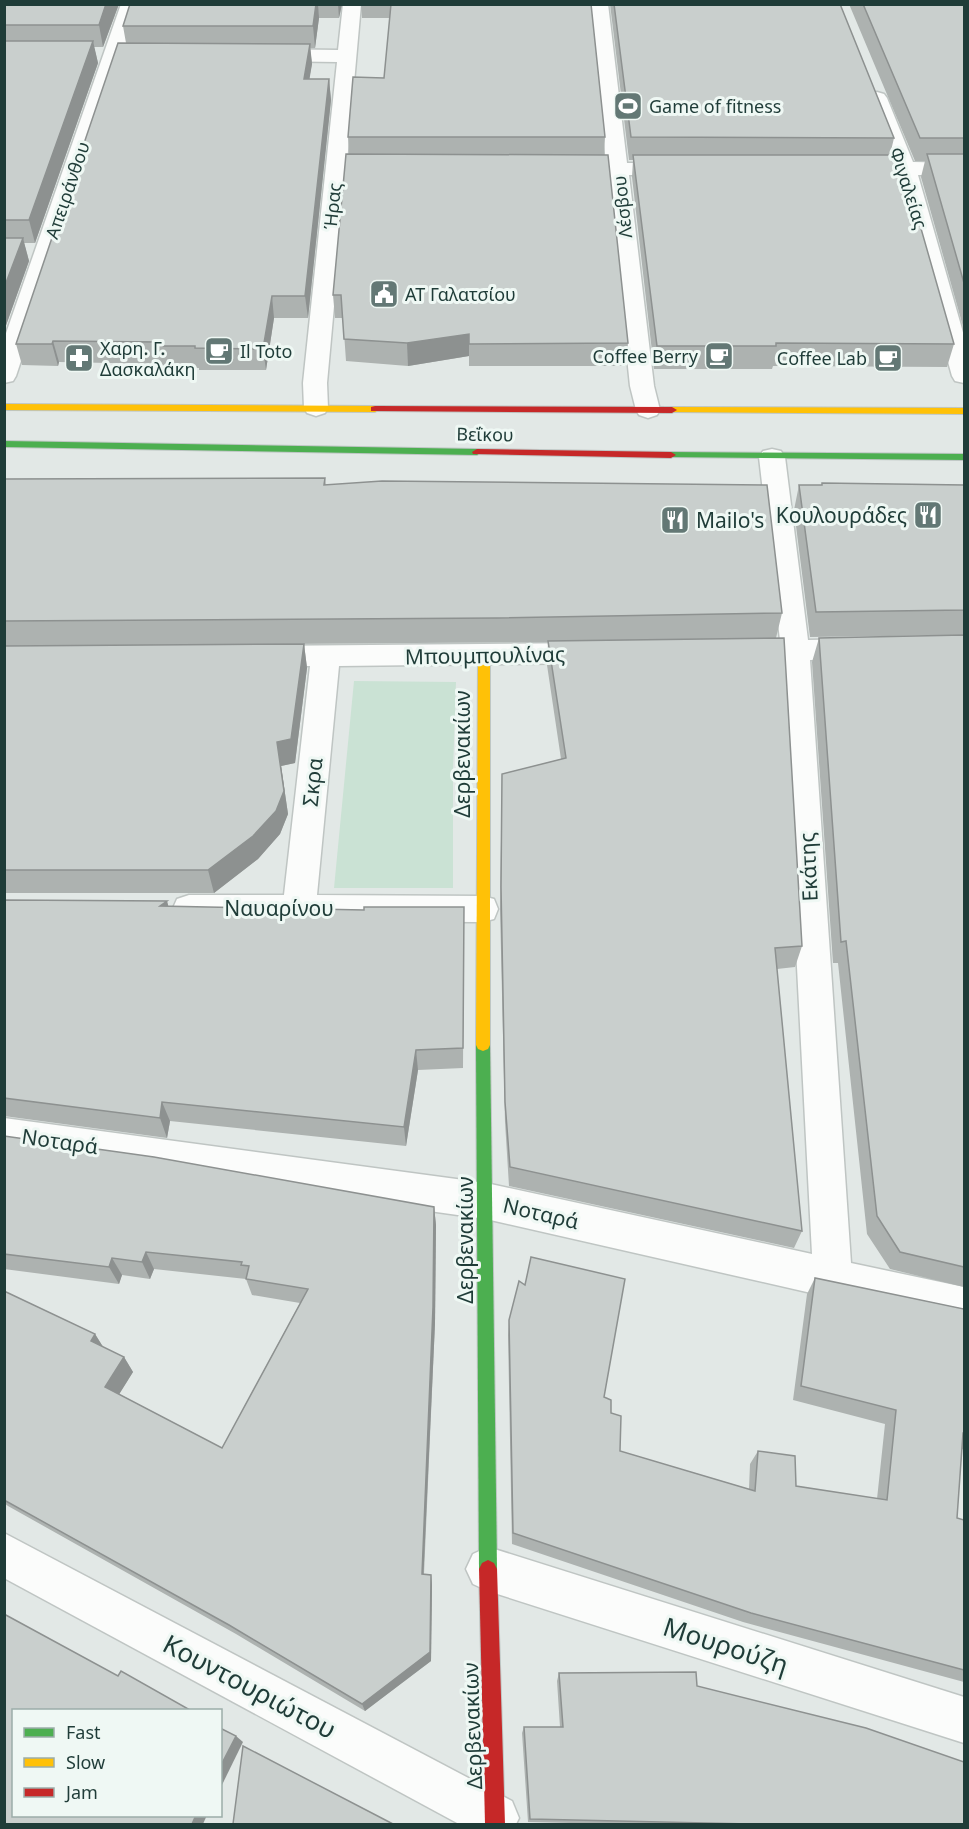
<svg xmlns="http://www.w3.org/2000/svg" width="969" height="1829" font-family="'Noto Sans',sans-serif">
  <rect width="100%" height="100%" fill="#e2e8e6"/>
  <polygon fill="#cae2d4" points="354,681 456,682 453,770 453,888 334,888"/>
  <g fill="none" stroke-linecap="round" stroke-linejoin="round">
    <g stroke="#bfc5c3" stroke-width="3">
      <g id="street">
        <polygon points="121,4 139,4 16,376 13,381 4,383 4,339"/>
        <polygon points="343,4 361,4 347,162 398,164 402,168 398,172 346,174 327,383 328,408 325,413 316,416 307,413 304,408 303,383 337,62 267,61 260,59 257,55 260,51 267,49 338,50"/>
        <polygon points="590,4 608,4 627,163 676,163 683,165 687,169 683,173 676,175 629,175 654,386 660,410 657,415 648,418 639,415 636,410 630,386 608,175 559,173 555,169 559,165 606,163"/>
        <polygon points="877,92 884,94 887,98 913,162 964,163 964,175 918,175 964,336 964,383 955,381 952,376 896,175 853,172 849,168 853,164 892,162 867,98 870,94"/>
        <polygon points="772,449 781,451 785,457 808,640 861,639 871,642 875,649 871,656 861,659 810,660 851,1263 964,1287 964,1325 833,1298 486,1219 4,1151 4,1118 486,1183 812,1254 781,661 741,661 731,658 727,651 731,644 741,641 780,640 759,457 763,451"/>
        <polygon points="591,643 601,646 605,653 601,660 591,663 339,666 317,895 482,896 494,899 498,909 494,919 482,922 189,921 177,917 173,908 177,899 189,895 284,895 310,666 261,666 251,663 247,656 251,649 261,646"/>
        <polygon points="4,1533 512,1801 519,1818 516,1824 459,1824 4,1578"/>
        <polygon points="488,1547 964,1697 964,1743 488,1591 473,1584 466,1569 473,1554"/>
      </g>
    </g>
    <g stroke="#bec6c4" stroke-width="2">
      <g id="fast">
        <polygon points="4,441 477,449 482,452 477,455 4,447"/>
        <polygon points="671,452 964,454 964,460 667,457 667,453"/>
        <polygon points="483,1039 488,1041 490,1045 497,1569 494,1575 488,1578 482,1575 479,1569 476,1045 478,1041"/>
      </g>
    </g>
    <g stroke="#bec6c4" stroke-width="2">
      <g id="slow">
        <polygon points="4,404 375,406 380,409 375,412 4,410"/>
        <polygon points="672,407 964,408 964,414 668,412 668,408"/>
        <polygon points="484,651 490,655 490,1045 488,1049 483,1051 478,1049 476,1045 478,655"/>
      </g>
    </g>
    <g stroke="#bec6c4" stroke-width="2">
      <g id="jam">
        <polygon points="375,406 672,407 677,410 672,413 371,411 371,407"/>
        <polygon points="477,449 671,452 676,455 671,458 473,454 472,452"/>
        <polygon points="488,1560 494,1563 497,1569 505,1824 485,1824 479,1569 482,1563"/>
      </g>
    </g>
    <use href="#street" fill="#fbfcfb" fill-rule="evenodd"/>
    <use href="#fast" fill="#4caf50" fill-rule="evenodd"/>
    <use href="#slow" fill="#ffc107" fill-rule="evenodd"/>
    <use href="#jam" fill="#c62828" fill-rule="evenodd"/>
  </g>
  <g fill="#adb2b0">
    <polygon points="4,4 119,4 103,47 94,47 98,63 35,243 24,243 29,261 4,331"/>
    <polygon points="130,4 342,4 339,18 319,18 315,48 310,48 312,64 309,79 329,79 331,100 308,318 274,318 266,370 199,370 199,368 163,367 162,364 59,362 58,366 22,365 16,344 126,43 123,26"/>
    <polygon points="361,4 591,4 605,137 604,155 628,343 626,366 469,366 469,356 408,366 346,361 343,318 335,318 333,295 349,154 348,137 384,78 390,18 362,18"/>
    <polygon points="610,4 840,4 894,138 890,155 954,344 947,367 773,366 772,369 654,369 632,177 633,160 629,160"/>
    <polygon points="849,4 964,4 964,330 921,177 925,161 915,161"/>
    <polygon points="325,478 326,485 782,613 776,638 615,641 802,946 795,967 777,969 802,1231 794,1248 509,1186 505,1122 500,909 502,774 561,759 547,665 548,642 4,646 4,479"/>
    <polygon points="822,483 964,485 964,1287 890,1269 867,1234 838,963 833,963 812,662 819,638 964,635 810,637 794,510 799,485 822,485"/>
    <polygon points="304,644 307,668 295,763 281,766 288,814 280,834 258,859 214,893 4,893 4,646"/>
    <polygon points="4,900 167,901 168,907 364,910 464,907 463,1068 418,1070 406,1146 170,1121 167,1138 4,1116"/>
    <polygon points="4,1136 434,1207 436,1225 435,1323 424,1574 431,1575 432,1585 431,1661 365,1711 236,1634 8,1506 4,1503 4,1291 95,1334 103,1347 124,1357 133,1372 119,1394 222,1448 300,1303 252,1295 246,1279 154,1269 150,1279 122,1275 119,1284 4,1269"/>
    <polygon points="815,1278 964,1309 964,1450 962,1449 957,1518 964,1520 964,1682 743,1622 512,1544 508,1335 509,1320 604,1397 611,1413 620,1451 749,1489 750,1464 758,1451 796,1486 877,1499 885,1424 793,1400 807,1294"/>
    <polygon points="559,1673 697,1686 964,1824 611,1824 528,1822 522,1733 524,1727 560,1727 557,1681"/>
  </g>
  <g fill="#8d9190">
    <polygon points="106,4 119,4 103,47 99,25"/>
    <polygon points="316,4 318,4 319,18 315,48 313,26"/>
    <polygon points="338,4 342,4 339,18"/>
    <polygon points="93,41 98,63 35,243 29,220"/>
    <polygon points="310,44 312,64 306,100 304,79"/>
    <polygon points="329,79 331,100 308,318 305,296"/>
    <polygon points="23,238 29,261 4,331 4,288"/>
    <polygon points="272,296 274,318 266,370 263,349"/>
    <polygon points="469,334 469,356 408,366 407,343"/>
    <polygon points="53,341 59,362 58,366 52,344"/>
    <polygon points="304,644 307,668 295,763 281,766 288,814 280,834 258,859 214,893 208,870 277,742"/>
    <polygon points="167,901 173,924 160,906"/>
    <polygon points="416,1050 418,1070 406,1146 404,1127"/>
    <polygon points="162,1102 170,1121 167,1138 160,1118"/>
    <polygon points="434,1207 436,1225 435,1323 423,1584 422,1574"/>
    <polygon points="146,1252 154,1269 150,1279 142,1262"/>
    <polygon points="112,1258 122,1275 119,1284 109,1267"/>
    <polygon points="95,1334 105,1350 91,1341"/>
    <polygon points="124,1357 133,1372 115,1401 105,1387"/>
    <polygon points="431,1575 432,1585 431,1661 365,1711 362,1704"/>
    <polygon points="236,1736 243,1742 220,1789 220,1767"/>
    <polygon points="196,1815 207,1815 203,1824 192,1824"/>
  </g>
  <g fill="#c9cfcd" stroke="#8d9190" stroke-width="1.5">
    <polygon points="4,4 106,4 99,25 4,25"/>
    <polygon points="130,4 316,4 313,26 123,26"/>
    <polygon points="391,4 591,4 605,137 348,137 353,77 384,78"/>
    <polygon points="614,4 840,4 894,138 631,137"/>
    <polygon points="863,4 964,4 964,138 920,138"/>
    <polygon points="4,41 93,41 29,220 4,220"/>
    <polygon points="118,43 310,44 304,79 329,79 305,296 272,296 263,349 195,348 195,346 159,346 160,342 53,341 52,344 16,344"/>
    <polygon points="346,154 608,155 628,343 469,344 469,334 407,343 344,339 341,295 333,295"/>
    <polygon points="927,154 964,154 964,283"/>
    <polygon points="633,155 900,155 954,344 776,343 776,346 657,346"/>
    <polygon points="4,238 23,238 4,288"/>
    <polygon points="325,478 324,485 382,481 767,485 782,613 497,618 4,621 4,479"/>
    <polygon points="822,483 964,485 964,610 816,612 799,485 822,485"/>
    <polygon points="964,635 964,1267 900,1252 877,1216 846,941 841,942 819,638"/>
    <polygon points="784,638 802,946 775,948 802,1231 510,1167 505,1102 501,887 502,774 566,758 548,641"/>
    <polygon points="304,644 291,739 277,742 284,791 276,811 253,836 208,870 4,870 4,646"/>
    <polygon points="4,900 167,901 160,906 364,910 364,907 464,907 463,1048 416,1050 404,1127 162,1102 160,1118 4,1098"/>
    <polygon points="4,1136 154,1157 434,1207 433,1307 422,1574 431,1575 430,1652 362,1704 229,1625 4,1500 4,1291 95,1334 91,1341 124,1357 105,1387 222,1448 308,1289 246,1279 249,1266 241,1265 242,1262 146,1252 142,1262 112,1258 109,1267 4,1254"/>
    <polygon points="531,1257 625,1279 604,1397 611,1400 611,1413 621,1416 620,1451 755,1491 758,1451 795,1456 796,1486 887,1500 896,1410 801,1386 815,1278 964,1309 964,1433 963,1433 957,1518 964,1520 964,1670 751,1613 513,1533 509,1320 519,1281 525,1285"/>
    <polygon points="4,1614 118,1676 121,1671 190,1710 14,1710 14,1815 196,1815 192,1824 4,1824"/>
    <polygon points="696,1672 697,1686 866,1728 964,1762 964,1824 750,1824 530,1819 524,1727 563,1727 559,1673"/>
    <polygon points="220,1728 236,1736 220,1767"/>
    <polygon points="243,1746 393,1824 233,1824"/>
  </g>
  <defs>
    <g id="stadium-square" transform="scale(1.5)"><rect x="-9" y="-9" width="18" height="18" rx="4" fill="#637875" stroke="#eff8f4"/><path d="M0-5a6.5 5 0 1 0 0 10a6.5 5 0 1 0 0-10ZM-3.5-1.8h7v3.6h-7Z" fill="#fff"/></g>
    <g id="civic-square" transform="scale(1.5)"><rect x="-9" y="-9" width="18" height="18" rx="4" fill="#637875" stroke="#eff8f4"/><path d="M-.6-6.5H3V-4.5H.6V-3L4-1V1h2V6H-6V1h2V-1L-.6-3ZM-1.2 2.5V6h2.4V2.5Z" fill="#fff"/></g>
    <g id="cafe-square" transform="scale(1.5)"><rect x="-9" y="-9" width="18" height="18" rx="4" fill="#637875" stroke="#eff8f4"/><path d="M-5.5-4.5H6V0H3Q3 3.5 0 3.5H-2.5Q-5.5 3.5-5.5 0ZM3-3.2v2h1.7v-2ZM-6 4.5H4V6H-6Z" fill="#fff"/></g>
    <g id="pharmacy-square" transform="scale(1.5)"><rect x="-9" y="-9" width="18" height="18" rx="4" fill="#637875" stroke="#eff8f4"/><path d="M-2-6h4v4h4v4h-4v4h-4v-4h-4v-4h4Z" fill="#fff"/></g>
    <g id="restaurant-square" transform="scale(1.5)"><rect x="-9" y="-9" width="18" height="18" rx="4" fill="#637875" stroke="#eff8f4"/><path d="M-5-6h1v4h1v-4h1v4h1v-4h1v5L-1.5 .5V6h-2V.5L-5-1ZM5-6V6H3V1.5H1.5Q1.5-4 5-6Z" fill="#fff"/></g>
  </defs>
  <g fill-rule="evenodd">
    <use href="#stadium-square" x="628" y="106"/>
    <use href="#civic-square" x="384" y="294"/>
    <use href="#cafe-square" x="219" y="351"/>
    <use href="#cafe-square" x="719" y="356"/>
    <use href="#pharmacy-square" x="79" y="358"/>
    <use href="#cafe-square" x="888" y="358"/>
    <use href="#restaurant-square" x="928" y="515"/>
    <use href="#restaurant-square" x="675" y="520"/>
  </g>
  <g text-anchor="middle" dominant-baseline="central" stroke-width="6" stroke-linejoin="round" paint-order="stroke">
    <g font-size="18" fill="#1f3c38" stroke="#eff8f4" text-anchor="start">
      <text x="649" y="106">Game of fitness</text>
      <text x="405" y="294">ΑΤ Γαλατσίου</text>
      <text x="100" y="348">Χαρη. Γ.<tspan x="100" dy="21">Δασκαλάκη</tspan></text>
      <text x="240" y="351">Il Toto</text>
      <text x="698" y="356" text-anchor="end">Coffee Berry</text>
      <text x="867" y="358" text-anchor="end">Coffee Lab</text>
    </g>
    <g font-size="18" fill="#1f3c38" stroke="#eff8f4">
      <text transform="translate(909 188) rotate(72)">Φιγαλείας</text>
      <text transform="translate(67 190) rotate(-71)">Απειράνθου</text>
      <text transform="translate(332 206) rotate(-84)">Ήρας</text>
      <text transform="translate(622 207) rotate(-96)">Λέσβου</text>
      <text transform="translate(485 434) rotate(1)">Βεΐκου</text>
    </g>
    <g font-size="21" fill="#1f3c38" stroke="#eff8f4" text-anchor="end">
      <text x="907" y="515">Κουλουράδες</text>
      <text x="696" y="520" text-anchor="start">Mailo's</text>
    </g>
    <g font-size="21" fill="#1f3c38" stroke="#eff8f4">
      <text transform="translate(485 655) rotate(-1)">Μπουμπουλίνας</text>
      <text transform="translate(462 754) rotate(-90)">Δερβενακίων</text>
      <text transform="translate(312 782) rotate(-84)">Σκρα</text>
      <text transform="translate(808 867) rotate(-93)">Εκάτης</text>
      <text x="279" y="908">Ναυαρίνου</text>
      <text transform="translate(60 1141) rotate(8)">Νοταρά</text>
      <text transform="translate(541 1213) rotate(13)">Νοταρά</text>
      <text transform="translate(465 1240) rotate(-90)">Δερβενακίων</text>
      <text transform="translate(472 1726) rotate(-92)">Δερβενακίων</text>
    </g>
    <g font-size="26" fill="#1f3c38" stroke="#eff8f4">
      <text transform="translate(726 1645) rotate(18)">Μουρούζη</text>
      <text transform="translate(250 1686) rotate(28)">Κουντουριώτου</text>
    </g>
  </g>
  <rect width="969" height="1829" fill="none" stroke="#1f3c38" stroke-width="12"/>
  <rect x="12" y="1709" width="210" height="108" fill="#eff8f4" stroke="#9cada9" stroke-width="1.5"/>
  <rect x="24" y="1728" width="30" height="9" fill="#4caf50" stroke="#9cada9" stroke-width="1.5"/>
  <text x="66" y="1739" font-size="18" fill="#1f3c38">Fast</text>
  <rect x="24" y="1758" width="30" height="9" fill="#ffc107" stroke="#9cada9" stroke-width="1.5"/>
  <text x="66" y="1769" font-size="18" fill="#1f3c38">Slow</text>
  <rect x="24" y="1788" width="30" height="9" fill="#c62828" stroke="#9cada9" stroke-width="1.5"/>
  <text x="66" y="1799" font-size="18" fill="#1f3c38">Jam</text>
</svg>
